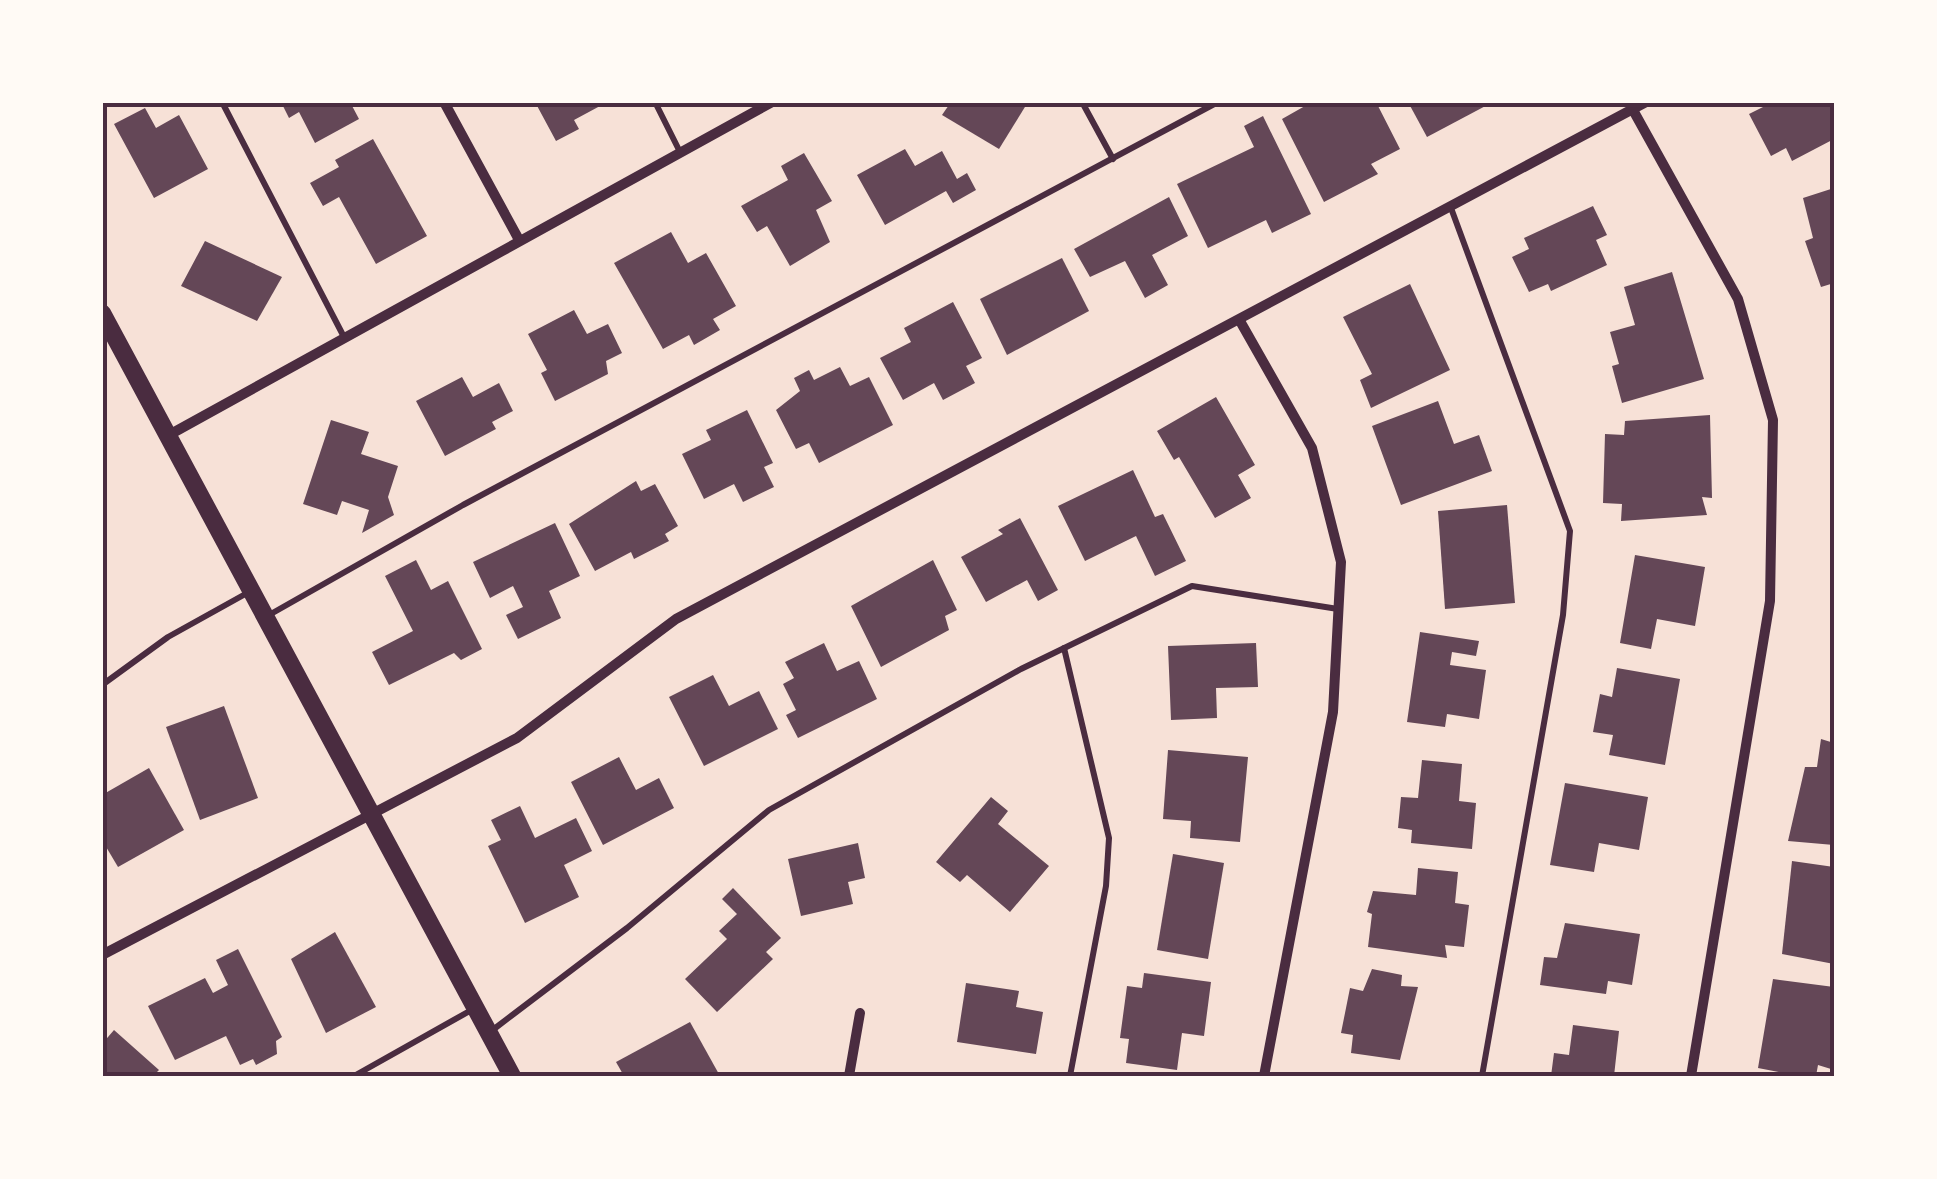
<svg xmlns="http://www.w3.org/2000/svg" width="1937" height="1179" font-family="Raleway,sans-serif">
  <rect width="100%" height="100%" fill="#f7e1d7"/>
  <g fill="#644757">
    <polygon points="281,102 350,102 359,119 315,143 299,112 289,118"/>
    <polygon points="535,102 598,102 600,106 574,120 579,129 556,141"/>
    <polygon points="951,102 1028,102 999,149 942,115"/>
    <polygon points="1312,102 1376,102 1400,149 1371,164 1378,174 1324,202 1282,119"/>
    <polygon points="1408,102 1493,102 1427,137"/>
    <polygon points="1773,102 1834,102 1834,139 1792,161 1786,148 1771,156 1749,114"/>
    <polygon points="145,108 156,128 179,115 208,169 154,198 114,124"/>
    <polygon points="1263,116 1311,214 1272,233 1266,220 1208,248 1177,184 1254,147 1244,126"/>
    <polygon points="373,139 427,236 376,264 339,197 323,206 310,183 339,167 335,160"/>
    <polygon points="905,149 915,166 942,151 957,179 967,173 976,190 953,203 946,191 885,225 857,175"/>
    <polygon points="804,153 832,201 816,210 830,242 790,266 767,226 757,232 741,206 788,180 781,166"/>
    <polygon points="1834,188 1834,283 1821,287 1805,241 1813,238 1803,198"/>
    <polygon points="1169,197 1188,236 1152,255 1168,285 1145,298 1125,261 1090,277 1074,249"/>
    <polygon points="1593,206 1607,235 1596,240 1607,265 1551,291 1548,284 1529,292 1512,257 1529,249 1524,238"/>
    <polygon points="671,232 688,263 706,253 736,306 713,319 720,330 694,345 689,335 663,349 614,263"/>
    <polygon points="205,241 282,277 257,321 181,286"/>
    <polygon points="1062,258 1089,311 1007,355 980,299"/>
    <polygon points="1672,272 1704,379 1622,403 1612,366 1619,364 1610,332 1635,325 1624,287"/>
    <polygon points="1410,284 1450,370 1371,408 1360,380 1372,374 1343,317"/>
    <polygon points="953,302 982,358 966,366 975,383 943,400 934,383 903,400 880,358 911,342 904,328"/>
    <polygon points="574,310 587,334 608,324 622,353 606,361 608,374 555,401 541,373 547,370 528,334"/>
    <polygon points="840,367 850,386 869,377 893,425 819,463 809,443 796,449 776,410 800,391 794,378 809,370 814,380"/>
    <polygon points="462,377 473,397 499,383 513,411 492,422 496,429 445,456 416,401"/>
    <polygon points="1216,397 1255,465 1238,475 1251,498 1215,518 1179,457 1174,460 1157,431"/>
    <polygon points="1438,401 1454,444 1479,435 1492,471 1401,505 1372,426"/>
    <polygon points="747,410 773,463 764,467 774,487 743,502 734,484 704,499 682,454 711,440 706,430"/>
    <polygon points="1710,415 1712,498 1702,497 1707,515 1621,521 1622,504 1603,503 1605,434 1624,435 1625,421"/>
    <polygon points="331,420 369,432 361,454 398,466 388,497 394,515 362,533 369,510 342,501 337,515 303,504"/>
    <polygon points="1133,470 1155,517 1163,514 1186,561 1155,576 1136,536 1085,561 1058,506"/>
    <polygon points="636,481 641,491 655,484 678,526 665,534 669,541 634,559 631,552 595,571 569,524"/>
    <polygon points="1507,505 1515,603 1445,609 1438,511"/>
    <polygon points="1020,518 1058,590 1038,601 1027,580 986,602 961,557 1003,534 998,530"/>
    <polygon points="555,523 580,576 549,591 561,618 518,639 506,615 523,607 513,586 490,598 473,562"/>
    <polygon points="1635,555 1705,567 1695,626 1657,619 1651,649 1620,643"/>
    <polygon points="416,560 431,590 448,581 482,649 461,660 454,653 389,685 372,652 413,631 385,576"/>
    <polygon points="933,560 957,610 945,616 949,630 881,667 851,606"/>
    <polygon points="1420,632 1479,641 1476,656 1452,652 1450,665 1486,670 1479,719 1447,714 1445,727 1407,722"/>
    <polygon points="824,643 837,671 859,661 877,699 798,738 786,715 796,710 783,684 794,678 785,662"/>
    <polygon points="1256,643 1258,687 1216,688 1217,718 1171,720 1168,646"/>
    <polygon points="1617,668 1680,679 1665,765 1609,755 1613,735 1593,732 1600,694 1612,697"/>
    <polygon points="713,675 729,706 759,691 778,729 704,766 669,697"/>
    <polygon points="224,706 258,798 200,820 166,727"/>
    <polygon points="1821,739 1834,743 1834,845 1788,841 1805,767 1817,767"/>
    <polygon points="1168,750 1248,757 1240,842 1190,838 1191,821 1163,819"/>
    <polygon points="619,757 636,790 659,778 674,808 603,845 571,782"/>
    <polygon points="1422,760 1462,764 1459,801 1476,803 1472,849 1411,843 1412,830 1398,828 1401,797 1418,798"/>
    <polygon points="149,768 184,830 118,867 102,840 102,795"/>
    <polygon points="1565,783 1648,797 1639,850 1599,843 1594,872 1550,865"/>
    <polygon points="991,797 1008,811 998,824 1049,866 1010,912 967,875 960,882 936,862"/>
    <polygon points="520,806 535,838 576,818 592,851 564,865 579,897 525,923 488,846 501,840 491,820"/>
    <polygon points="858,843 865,878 848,882 853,904 801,916 788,859"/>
    <polygon points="1173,854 1224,863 1208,959 1157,950"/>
    <polygon points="1792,861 1834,867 1834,964 1782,954"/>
    <polygon points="1418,868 1458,872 1455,903 1469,905 1464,947 1445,945 1447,958 1368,947 1372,914 1367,912 1373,891 1416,895"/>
    <polygon points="733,888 781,938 766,952 773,959 717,1012 685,979 727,939 719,931 737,914 722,899"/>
    <polygon points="1565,923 1640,934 1632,985 1608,981 1606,994 1540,985 1544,957 1557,958"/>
    <polygon points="335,932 376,1007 326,1033 291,959"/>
    <polygon points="238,949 282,1037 276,1041 277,1054 256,1065 253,1059 240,1065 226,1036 175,1060 148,1006 205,978 213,993 228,985 216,960"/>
    <polygon points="1372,969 1402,975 1401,986 1418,987 1400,1060 1351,1053 1353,1035 1341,1033 1350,988 1363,991"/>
    <polygon points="1144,973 1211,982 1204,1036 1182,1033 1177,1070 1126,1063 1129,1039 1120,1038 1127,986 1142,988"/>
    <polygon points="1773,979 1834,987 1831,1069 1818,1065 1816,1076 1800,1076 1758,1068"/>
    <polygon points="966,983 1019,991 1016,1007 1043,1012 1036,1054 957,1042"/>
    <polygon points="690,1022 720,1076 624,1076 616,1062"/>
    <polygon points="1573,1025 1619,1031 1614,1076 1551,1076 1554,1053 1569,1055"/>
    <polygon points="114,1030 159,1070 153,1076 102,1076 102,1044"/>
  </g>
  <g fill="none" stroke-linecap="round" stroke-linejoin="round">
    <g stroke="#4a2c40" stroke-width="6">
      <polyline points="222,102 344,337"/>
      <polyline points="655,102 680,152"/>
      <polyline points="1082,102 1113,159"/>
      <polyline points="1451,208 1570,531 1563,615 1482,1076"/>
      <polyline points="269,615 463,505 1218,102"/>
      <polyline points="1064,648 1109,838 1106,886 1070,1076"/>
      <polyline points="102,685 168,637 249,592"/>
      <polyline points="490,1032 627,928 769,810 1021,669 1192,586 1338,609"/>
      <polyline points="354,1076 475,1008"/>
    </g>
    <g stroke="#4a2c40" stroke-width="10">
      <polyline points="444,102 518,238"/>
      <polyline points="1633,110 1738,299 1773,420 1770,601 1691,1076"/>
      <polyline points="1240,321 1312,448 1341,562 1333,712 1264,1076"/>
      <polyline points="169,435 772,102"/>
      <polyline points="102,955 517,738 676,619 1646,102"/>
      <polyline points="849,1076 860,1013"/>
    </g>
    <polyline stroke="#4a2c40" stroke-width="18" points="102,313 512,1076"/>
  </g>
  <rect width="1937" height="1179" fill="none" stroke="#fffaf5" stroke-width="210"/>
  <rect x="105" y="105" width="1727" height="969" fill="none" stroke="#4a2c40" stroke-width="4"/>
</svg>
